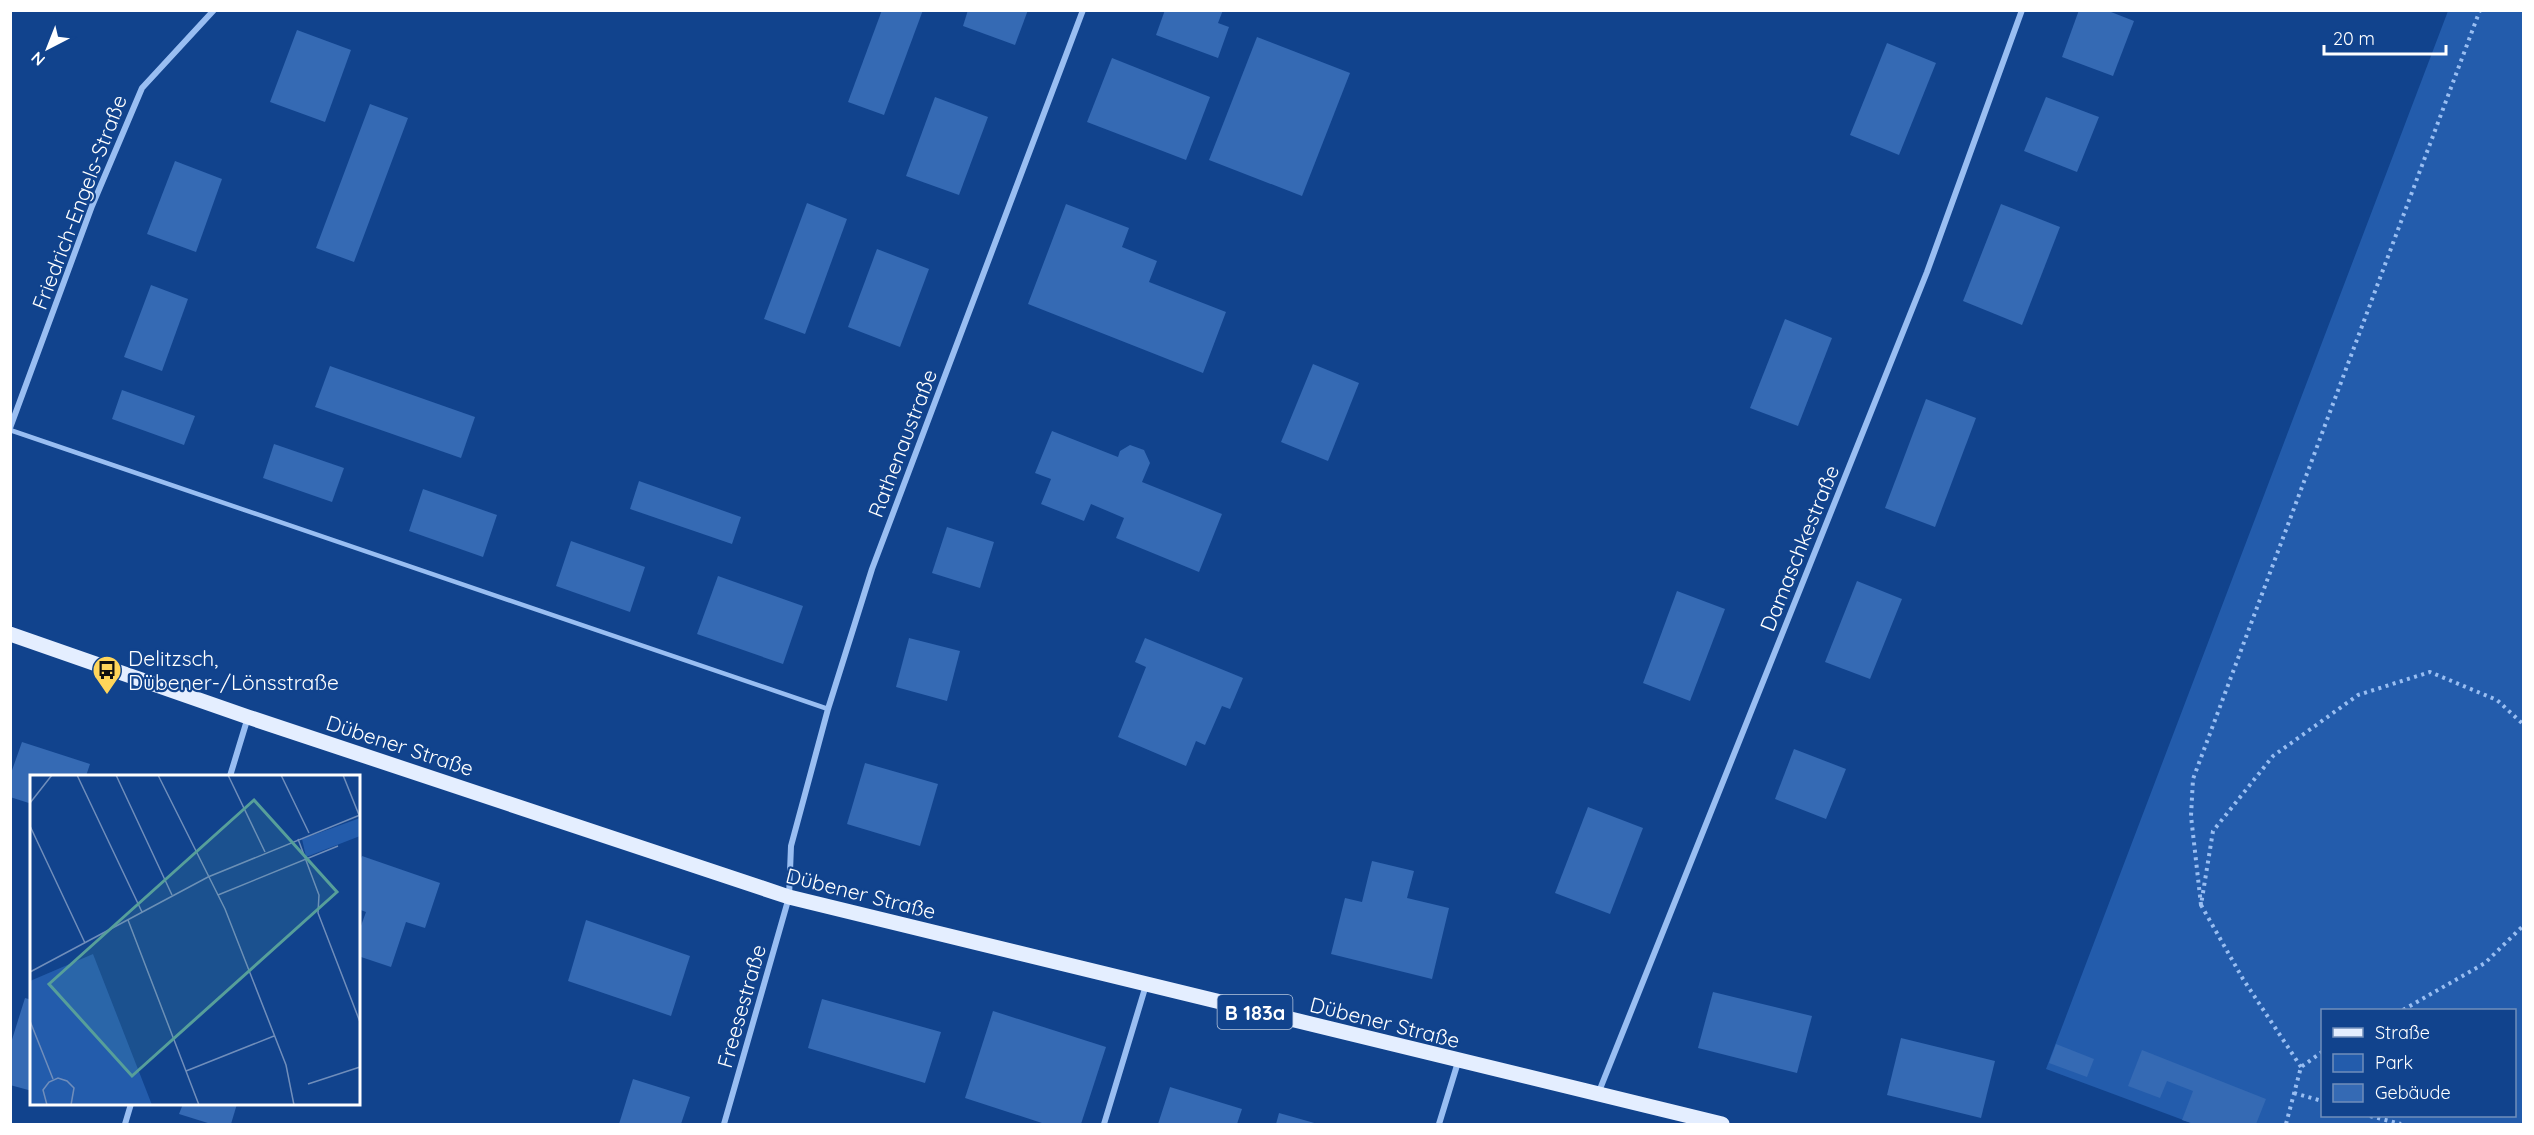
<svg xmlns="http://www.w3.org/2000/svg" width="2534" height="1135" font-family="Quicksand,sans-serif">
  <rect width="100%" height="100%" fill="#11438d"/>
  <path fill="#235cac" fill-rule="evenodd" d="M2448 11H2523V1124H2194L2046 1069ZM2322 1010H2514V1116H2322Z"/>
  <g fill="#356ab4">
    <polygon points="882,10 923,10 884,115 848,102"/>
    <polygon points="968,10 1028,10 1015,45 963,26"/>
    <polygon points="1165,10 1223,10 1218,23 1229,27 1218,58 1156,35"/>
    <polygon points="2079,10 2106,10 2134,21 2113,76 2062,57"/>
    <polygon points="297,30 351,50 325,122 270,102"/>
    <polygon points="1257,37 1350,73 1302,196 1209,160"/>
    <polygon points="1887,43 1936,63 1899,155 1850,135"/>
    <polygon points="1112,58 1210,97 1186,160 1087,122"/>
    <polygon points="935,97 988,117 959,195 906,176"/>
    <polygon points="2046,97 2099,117 2077,172 2024,151"/>
    <polygon points="370,104 408,118 354,262 316,248"/>
    <polygon points="175,161 222,179 196,252 147,234"/>
    <polygon points="807,203 847,219 805,334 764,319"/>
    <polygon points="1066,204 1129,228 1122,247 1157,261 1149,282 1226,312 1203,373 1028,304"/>
    <polygon points="2001,204 2060,227 2022,325 1963,301"/>
    <polygon points="877,249 929,269 900,347 848,327"/>
    <polygon points="151,285 188,299 162,371 124,357"/>
    <polygon points="1785,319 1832,338 1798,426 1750,408"/>
    <polygon points="1313,364 1359,383 1328,461 1281,442"/>
    <polygon points="330,366 475,417 461,458 315,407"/>
    <polygon points="122,390 195,416 184,445 112,419"/>
    <polygon points="1926,399 1976,418 1935,527 1885,508"/>
    <polygon points="1052,431 1118,457 1120,451 1130,445 1144,450 1150,463 1142,482 1222,514 1199,572 1116,538 1124,518 1091,504 1084,521 1041,504 1051,479 1035,473"/>
    <polygon points="274,444 344,468 332,502 263,478"/>
    <polygon points="639,481 741,517 732,544 630,509"/>
    <polygon points="423,489 497,515 483,557 409,531"/>
    <polygon points="947,527 994,542 980,588 932,573"/>
    <polygon points="571,541 645,567 630,612 556,586"/>
    <polygon points="718,576 803,606 783,664 697,634"/>
    <polygon points="1857,581 1902,599 1870,679 1825,662"/>
    <polygon points="1677,591 1725,609 1690,701 1643,683"/>
    <polygon points="909,638 960,651 947,701 896,687"/>
    <polygon points="1145,638 1243,678 1230,709 1222,706 1205,745 1196,741 1186,766 1118,737 1146,667 1135,662"/>
    <polygon points="22,742 90,764 86,776 32,776 32,804 10,797 10,776"/>
    <polygon points="1794,749 1846,769 1826,819 1775,799"/>
    <polygon points="865,763 938,784 920,846 847,824"/>
    <polygon points="1588,807 1643,828 1610,914 1555,893"/>
    <polygon points="362,856 440,883 425,928 406,922 391,967 358,956 358,934 366,912 358,909 358,865"/>
    <polygon points="1372,861 1414,871 1407,898 1449,908 1432,979 1331,954 1345,898 1362,902"/>
    <polygon points="586,920 690,956 671,1016 568,981"/>
    <polygon points="1713,992 1812,1016 1797,1073 1698,1048"/>
    <polygon points="25,998 32,1000 32,1091 10,1085 10,1046"/>
    <polygon points="822,999 941,1032 925,1083 808,1048"/>
    <polygon points="993,1011 1106,1047 1081,1124 1045,1124 965,1098"/>
    <polygon points="1901,1038 1995,1061 1981,1118 1887,1095"/>
    <polygon points="2056,1044 2094,1059 2087,1077 2049,1063"/>
    <polygon points="2142,1050 2266,1099 2256,1124 2194,1124 2182,1120 2193,1091 2167,1081 2160,1098 2128,1086"/>
    <polygon points="633,1079 690,1097 681,1124 619,1124"/>
    <polygon points="1170,1087 1242,1109 1237,1124 1158,1124"/>
    <polygon points="183,1104 237,1104 231,1124 211,1124 179,1114"/>
    <polygon points="1279,1113 1318,1124 1276,1124"/>
  </g>
  <g fill="none" stroke-linecap="round" stroke-linejoin="round">
    <g stroke="#99bef2" stroke-width="4" stroke-dasharray="3 4.5" stroke-linecap="butt">
      <polyline points="2201,905 2191,816 2193,779 2480,10"/>
      <polyline points="2403,1010 2485,963 2524,925"/>
      <polyline points="2301,1067 2243,979 2201,905 2213,831 2273,756 2358,695 2430,672 2497,700 2524,725"/>
      <polyline points="2294,1093 2322,1101"/>
      <polyline points="2370,1116 2401,1124"/>
      <polyline points="2286,1124 2301,1067 2322,1052"/>
    </g>
    <polyline stroke="#99bef2" stroke-width="4.5" points="10,430 828,709"/>
    <g stroke="#99bef2" stroke-width="6">
      <polyline points="10,428 92,206 142,88 214,10"/>
      <polyline points="230,776 248,717"/>
      <polyline points="1598,1094 1927,272 2022,10"/>
      <polyline points="125,1124 131,1104"/>
      <polyline points="724,1124 789,897 791,846 828,709 872,569 1083,10"/>
      <polyline points="1104,1124 1146,985"/>
      <polyline points="1439,1124 1458,1062"/>
    </g>
    <polyline stroke="#e4eeff" stroke-width="15" points="10,634 248,717 789,897 1722,1124"/>
  </g>
  <defs>
    <g id="bus-pin" transform="scale(1.5)"><path d="M0 17L-7.5 6A9.5 9.5 0 1 1 7.5 6Z" fill="#ffd55a" stroke="#11438d"/><path d="M-5-6H5V4H4V6H2V4H-2V6H-4V4H-5ZM-3.5-4V0h7V-4ZM-3.5 1.2v1.5H-2V1.2ZM2 1.2v1.5H3.5V1.2Z" fill="#111"/></g>
  </defs>
  <g fill-rule="evenodd">
    <use href="#bus-pin" x="107" y="670"/>
  </g>
  <g text-anchor="middle" dominant-baseline="central" stroke-width="4.5" stroke-linejoin="round" paint-order="stroke">
    <rect fill="#11438d" stroke="#b8c7dd" stroke-width="1.5" x="1217.5" y="995" width="75" height="34" rx="4.5"/>
    <g font-size="20" font-weight="bold" fill="#fff">
      <text x="1255" y="1012">B 183a</text>
    </g>
    <g font-size="21" fill="#fff" stroke="#11438d">
      <text transform="translate(79 202) rotate(-69)">Friedrich-Engels-Straße</text>
      <text transform="translate(902 443) rotate(-69)">Rathenaustraße</text>
      <text transform="translate(1799 548) rotate(-68)">Damaschkestraße</text>
      <text transform="translate(400 745) rotate(18)">Dübener Straße</text>
      <text transform="translate(861 893) rotate(14)">Dübener Straße</text>
      <text transform="translate(741 1006) rotate(-74)">Freesestraße</text>
      <text transform="translate(1385 1022) rotate(14)">Dübener Straße</text>
    </g>
    <g font-size="21" fill="#fff" stroke="#11438d" text-anchor="start">
      <text x="128" y="658">Delitzsch,<tspan x="128" dy="24">Dübener-/Lönsstraße</tspan></text>
    </g>
  </g>
  <g transform="translate(30 775)">
    <rect width="330" height="330" fill="#11438d"/>
    <path d="M330 43V61L276 82 272 64ZM63 179 122 330H1L0 206Z" fill="#235cac"/>
    <path fill="none" stroke="#708ebb" stroke-width="1.5" d="M47 0 112 137M86 0 142 120M128 0 195 134 256 290 264 330M198 0 235 77M251 0 279 58M313 0 329 40M0 28 22 0M0 51 55 168M268 64 289 120 288 138 330 247M188 120 308 71M98 145 169 330M0 197 178 102 330 40M0 246 23 304M156 296 244 261M278 309 330 292M17 330 13 315 19 307 28 303 37 306 44 313 41 330"/>
    <path fill="#579f9a" fill-opacity="0.15" stroke="#579f9a" stroke-width="3" d="M224 25 307 117 102 301 19 209Z"/>
    <rect width="330" height="330" fill="none" stroke="#fff" stroke-width="3"/>
  </g>
  <rect width="2534" height="1135" fill="none" stroke="#ffffff" stroke-width="24"/>
  <rect x="2321" y="1009" width="195" height="108" fill="#11438d" stroke="#708ebb" stroke-width="1.5"/>
  <rect x="2333" y="1028" width="30" height="9" fill="#e4eeff" stroke="#708ebb" stroke-width="1.5"/>
  <text x="2375" y="1039" font-size="18" fill="#ffffff">Straße</text>
  <rect x="2333" y="1054" width="30" height="18" fill="#235cac" stroke="#708ebb" stroke-width="1.5"/>
  <text x="2375" y="1069" font-size="18" fill="#ffffff">Park</text>
  <rect x="2333" y="1084" width="30" height="18" fill="#356ab4" stroke="#708ebb" stroke-width="1.5"/>
  <text x="2375" y="1099" font-size="18" fill="#ffffff">Gebäude</text>
  <g transform="translate(48 48) rotate(222)" stroke="#11438d" stroke-width="4.5" paint-order="stroke">
  <path d="M0-4.5L10 22L0 15L-10 22Z" fill="#ffffff"/>
  <text y="-9" font-size="16" font-weight="bold" text-anchor="middle" fill="#ffffff">N</text>
  </g>
  <path d="M2324 45v9h122v-9" fill="none" stroke="#ffffff" stroke-width="3"/>
  <text x="2333" y="45" font-size="18" fill="#ffffff" stroke="#11438d" stroke-width="4.5" paint-order="stroke">20 m</text>
</svg>
